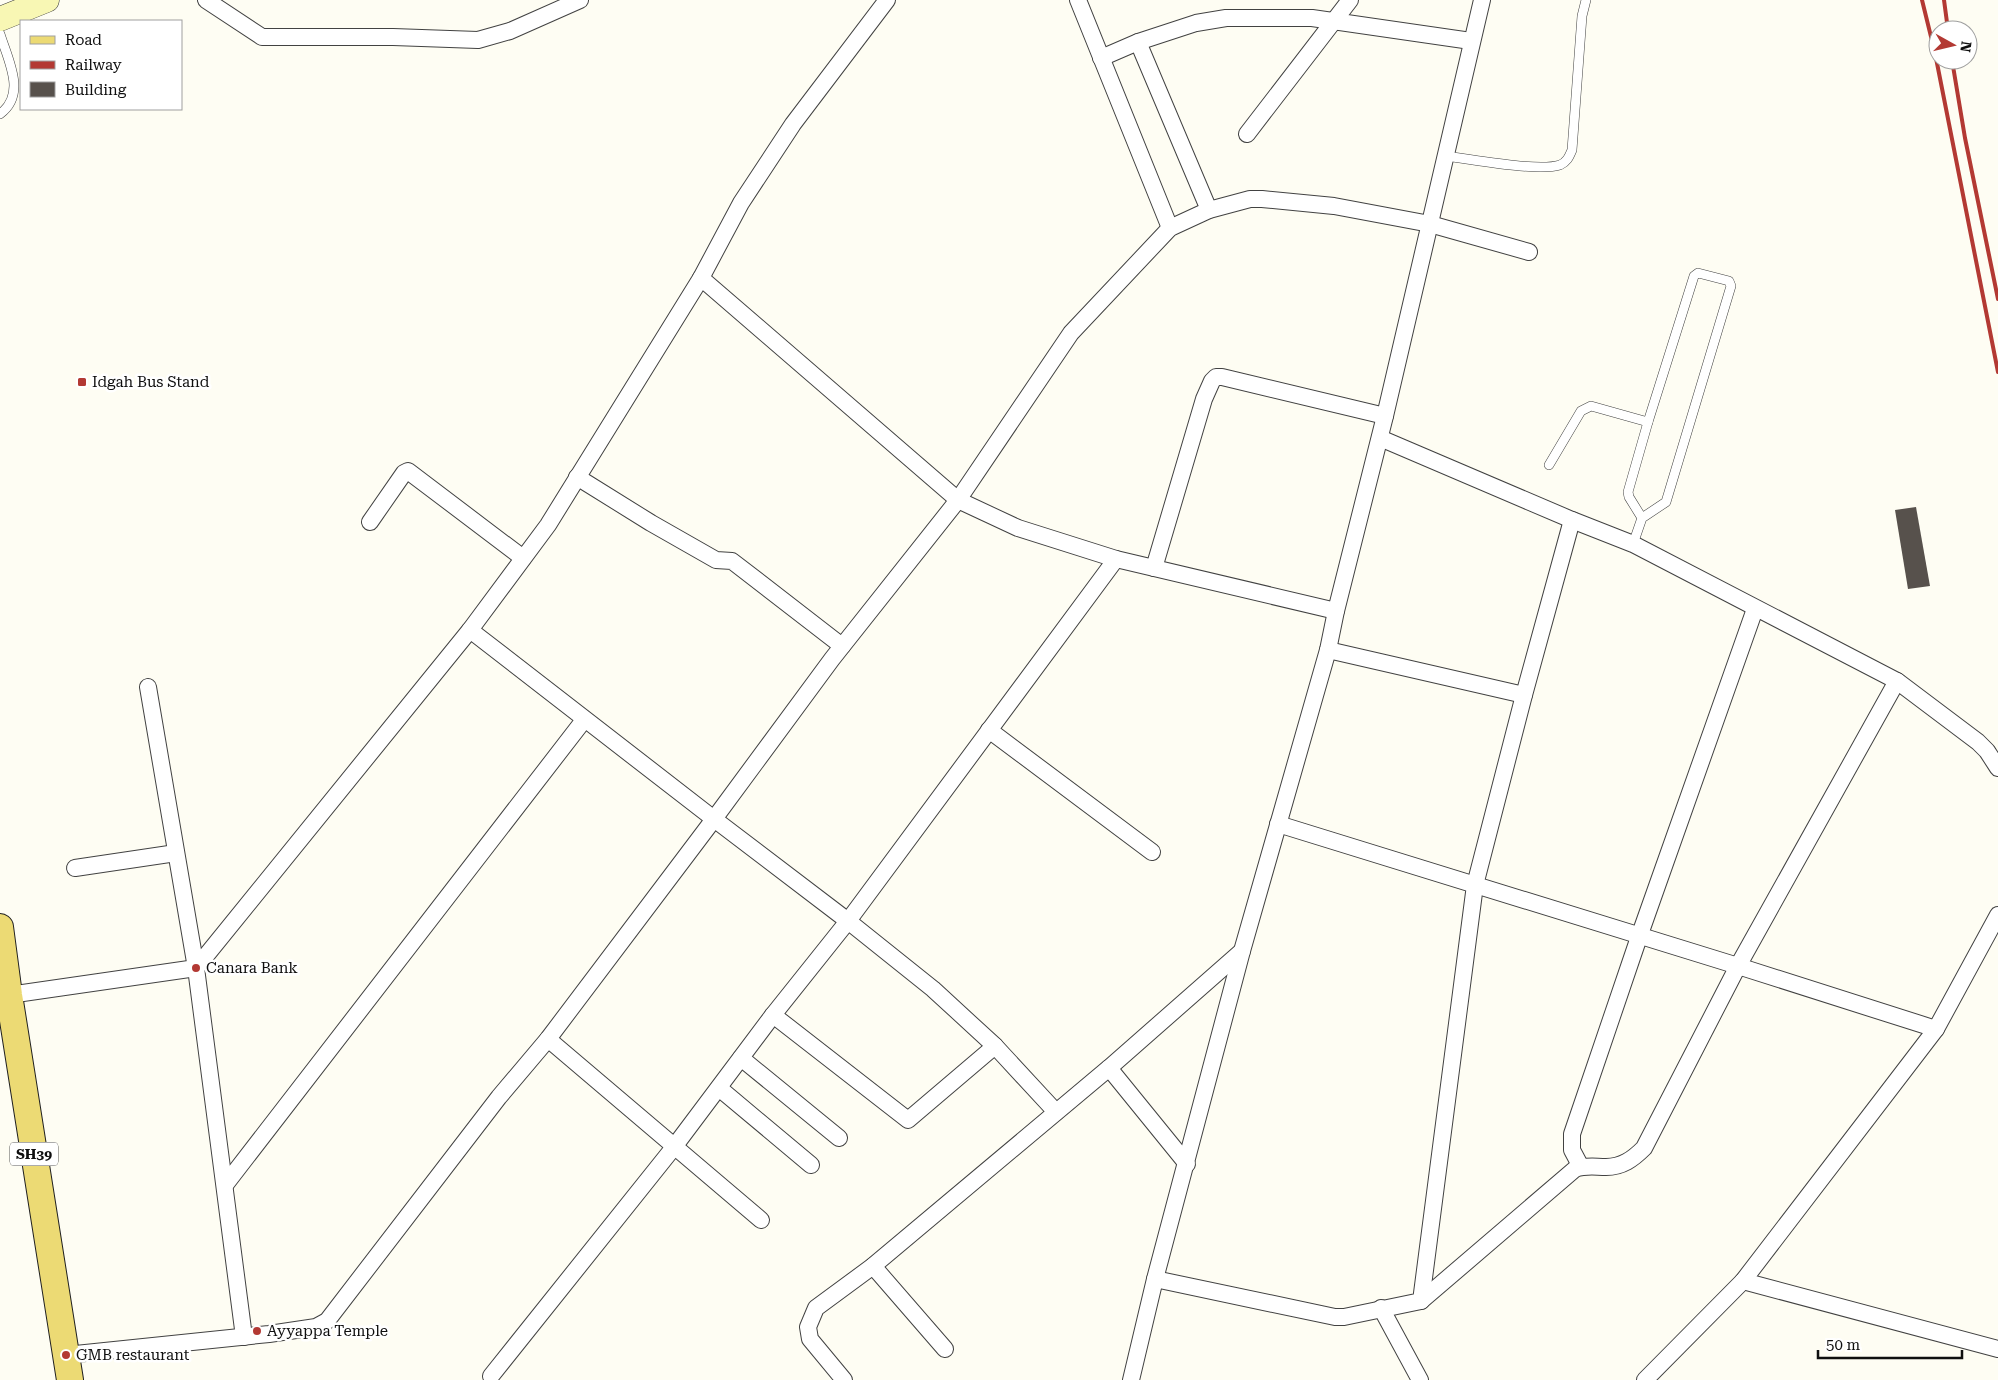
<svg xmlns="http://www.w3.org/2000/svg" width="1998" height="1380" font-family="'Roboto Serif',serif">
  <rect width="100%" height="100%" fill="#fefdf3"/>
  <polygon fill="#57514c" points="1916,507 1930,586 1908,589 1895,510"/>
  <g fill="none" stroke-linecap="round" stroke-linejoin="round">
    <g stroke="#424242" stroke-width="10">
      <g id="lane">
        <path d="M0 34C8 60 27 94 0 114"/>
        <path d="M1445 156C1472 159 1537 172 1560 165 1567 162 1569 157 1572 150L1582 16 1586 0"/>
        <polyline points="1549,465 1581,411 1591,406 1648,422"/>
        <polyline points="1633,544 1642,518 1666,502 1731,286 1729,281 1698,273 1694,276 1648,422 1628,492 1629,497 1642,518"/>
      </g>
    </g>
    <g stroke="#424242" stroke-width="18">
      <g id="street">
        <polyline points="206,0 262,37 393,37 478,40 510,31 580,0"/>
        <polyline points="1078,0 1170,228"/>
        <polyline points="1138,42 1209,210"/>
        <polyline points="1101,58 1138,42 1196,23 1226,18 1312,18 1471,41"/>
        <polyline points="1247,134 1350,0"/>
        <polyline points="701,278 958,500 1018,528 1116,559 1336,611"/>
        <polyline points="1380,438 1572,520 1633,544 1897,681 1978,742 1987,751 1998,768"/>
        <polyline points="577,477 651,523 716,560 732,561 842,646"/>
        <polyline points="370,522 404,473 408,471 523,558"/>
        <polyline points="1154,568 1204,399 1212,381 1216,377 1222,377 1385,416"/>
        <polyline points="470,630 714,819 848,921 933,989 995,1046 1056,1112"/>
        <polyline points="1328,650 1524,695"/>
        <polyline points="148,687 196,968 244,1337"/>
        <polyline points="989,730 1152,852"/>
        <polyline points="1278,824 1738,966 1936,1029"/>
        <polyline points="75,868 176,853"/>
        <polyline points="9,995 196,968 470,630 548,525 701,278 741,203 793,124 887,0"/>
        <polyline points="773,1015 908,1120 995,1046"/>
        <polyline points="548,1039 761,1220"/>
        <polyline points="741,1058 839,1138"/>
        <polyline points="1109,1068 1187,1164"/>
        <polyline points="719,1088 811,1165"/>
        <polyline points="1581,1167 1572,1150 1572,1134 1639,937 1755,609"/>
        <polyline points="225,1185 584,720"/>
        <polyline points="873,1266 945,1349"/>
        <polyline points="1155,1279 1335,1317 1344,1317 1421,1301 1475,885 1524,695 1572,520"/>
        <polyline points="1743,1281 1998,1349"/>
        <path d="M1421 1301 1575 1169C1585 1165 1595 1167 1606 1167 1622 1167 1633 1159 1644 1148L1738 966 1897 681"/>
        <polyline points="1381,1308 1420,1380"/>
        <polyline points="66,1355 269,1334 316,1327 327,1321 499,1097 548,1039 714,819 832,659 958,500 1071,333 1170,228 1209,210 1250,199 1262,199 1334,206 1430,224 1529,252"/>
        <polyline points="491,1376 674,1147 773,1015 848,921 1116,559"/>
        <polyline points="844,1380 810,1339 808,1327 816,1308 873,1266 1109,1068 1242,951"/>
        <polyline points="1131,1380 1155,1279 1242,951 1328,650 1336,611 1385,416 1482,0"/>
        <polyline points="1645,1380 1743,1281 1936,1029 1998,915"/>
      </g>
    </g>
    <g stroke="#313131" stroke-width="25">
      <polyline id="secondary" points="0,19 47,0"/>
    </g>
    <g stroke="#202020" stroke-width="28">
      <polyline id="primary" points="0,927 9,995 70,1380"/>
    </g>
    <use href="#lane" stroke="#fff" stroke-width="9"/>
    <use href="#street" stroke="#fff" stroke-width="16"/>
    <use href="#secondary" stroke="#f8f7b4" stroke-width="24"/>
    <use href="#primary" stroke="#ecda74" stroke-width="26"/>
    <g stroke="#b33933" stroke-width="4">
      <polyline points="1922,0 1935,53 1998,372"/>
      <polyline points="1944,0 1948,30"/>
      <polyline points="1952,60 1965,138 1998,299"/>
    </g>
  </g>
  <g fill="#b33933" stroke="#fff" stroke-width="2">
    <rect x="77" y="377" width="10" height="10" rx="2.5"/>
    <circle cx="196" cy="968" r="5"/>
    <circle cx="257" cy="1331" r="5"/>
    <circle cx="66" cy="1355" r="5"/>
  </g>
  <g text-anchor="middle" dominant-baseline="central" stroke-width="5" stroke-linejoin="round" paint-order="stroke">
    <rect fill="#fff" stroke="#575757" stroke-width="1" x="10" y="1142.5" width="48" height="23" rx="4"/>
    <g font-size="14" font-weight="bold" fill="#0f0f0f">
      <text x="34" y="1154">SH39</text>
    </g>
    <g font-size="15" fill="#0f0f0f" stroke="#fff" text-anchor="start">
      <text x="92" y="382">Idgah Bus Stand</text>
      <text x="206" y="968">Canara Bank</text>
      <text x="267" y="1331">Ayyappa Temple</text>
      <text x="76" y="1355">GMB restaurant</text>
    </g>
  </g>
  <rect x="20" y="20" width="162" height="90" fill="#ffffff" stroke="#9f9f9f"/>
  <rect x="30" y="36" width="25" height="8" fill="#ecda74" stroke="#9f9f9f"/>
  <text x="65" y="45" font-size="15" fill="#0f0f0f">Road</text>
  <rect x="30" y="61" width="25" height="8" fill="#b33933" stroke="#9f9f9f"/>
  <text x="65" y="70" font-size="15" fill="#0f0f0f">Railway</text>
  <rect x="30" y="82" width="25" height="15" fill="#57514c" stroke="#9f9f9f"/>
  <text x="65" y="95" font-size="15" fill="#0f0f0f">Building</text>
  <g transform="translate(1953 45) rotate(98)"><circle r="24" fill="#ffffff" stroke="#9f9f9f"/>
  <path d="M0-4L9 19L0 12L-9 19Z" fill="#b33933"/>
  <text y="-8" font-size="14" font-weight="bold" text-anchor="middle" fill="#0f0f0f">N</text>
  </g>
  <path d="M1818 1350v8h144v-8" fill="none" stroke="#0f0f0f" stroke-width="2.5"/>
  <text x="1826" y="1350" font-size="15" fill="#0f0f0f" stroke="#ffffff" stroke-width="4" paint-order="stroke">50 m</text>
</svg>
